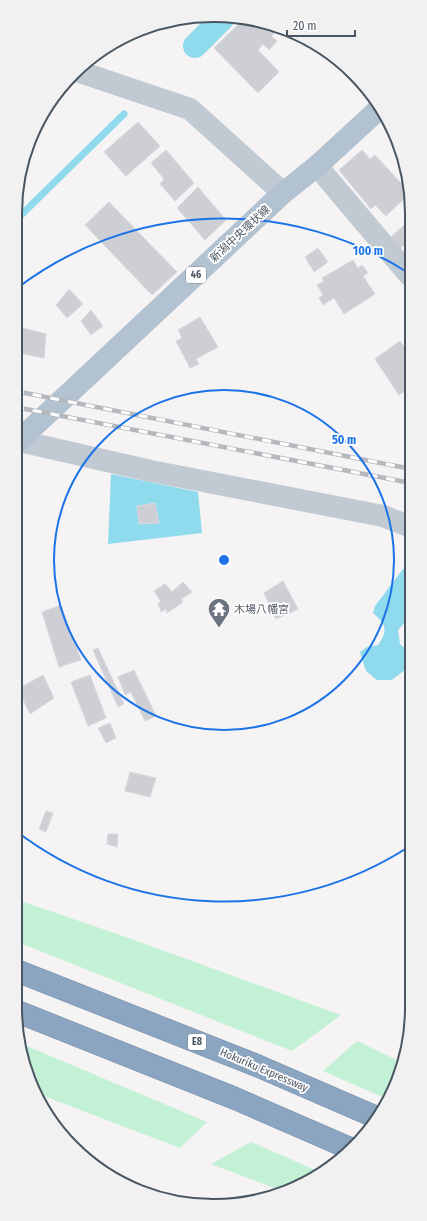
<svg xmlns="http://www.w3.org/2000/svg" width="427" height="1221" font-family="'Fira Sans Condensed','Noto Sans JP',sans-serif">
  <rect width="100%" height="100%" fill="#f5f3f3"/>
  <g fill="#c3f1d5">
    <polygon points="15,899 123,936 341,1015 292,1051 15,941"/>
    <polygon points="357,1041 403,1063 387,1099 323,1071"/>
    <polygon points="22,1044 207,1122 180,1148 36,1093 30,1083"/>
    <polygon points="251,1142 322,1173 282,1191 211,1164"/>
  </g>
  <g fill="#90daee">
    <polygon points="111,474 198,492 202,533 108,544"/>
    <path d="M411 567V616L398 630 400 644C421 662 408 667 392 680H377L366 671 360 652 367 647 378 645C388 631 387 625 373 613L375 606 403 569Z"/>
  </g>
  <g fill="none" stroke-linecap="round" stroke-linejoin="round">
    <polyline stroke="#90daee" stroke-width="7" points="15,221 124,114"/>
    <polyline stroke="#90daee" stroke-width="24" points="195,46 222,19"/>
  </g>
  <g fill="#cdcfd5" stroke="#d7d9de">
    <polygon points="243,20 265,22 270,24 277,31 271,36 277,41 269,50 263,44 258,50 279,72 258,93 214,48"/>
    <polygon points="138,122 160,146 126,176 104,152"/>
    <polygon points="166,150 194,183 175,201 160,184 164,179 151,163"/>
    <polygon points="362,150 370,159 375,155 410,193 386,216 375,205 371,209 339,170"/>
    <polygon points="198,187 226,220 205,240 177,208"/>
    <polygon points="109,202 177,272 152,295 85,225"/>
    <polygon points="410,220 410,247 407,243 400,248 391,237"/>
    <polygon points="318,248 328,262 314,272 305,257"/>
    <polygon points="353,260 358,268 362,265 368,273 363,276 375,294 344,314 334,298 323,305 319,298 323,295 317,285 324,281 322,278"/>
    <polygon points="69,289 83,304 67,318 56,305"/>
    <polygon points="91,310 103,326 91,335 81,321"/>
    <polygon points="200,317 218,347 196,359 199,364 190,368 176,341 182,338 178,330"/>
    <polygon points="15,326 46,334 44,358 15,352"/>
    <polygon points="400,341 411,357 411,387 399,395 375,359"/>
    <polygon points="155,503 159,523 139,524 137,506"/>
    <polygon points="283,581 298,609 276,619 264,593"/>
    <polygon points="183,582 192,592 181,599 183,602 167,613 166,609 161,612 158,603 161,602 154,591 165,584 172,592"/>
    <polygon points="61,605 81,660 59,667 42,612"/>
    <polygon points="98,648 124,704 118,707 93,650"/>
    <polygon points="134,670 156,716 145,721 131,692 125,695 118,677"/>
    <polygon points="43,675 54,698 30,714 18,689"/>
    <polygon points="90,675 106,718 88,726 71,682"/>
    <polygon points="110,723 116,738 106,743 98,728"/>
    <polygon points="130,772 156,778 150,797 125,791"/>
    <polygon points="46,811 53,813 46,832 39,829"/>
    <polygon points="108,834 118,834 117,847 107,844"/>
  </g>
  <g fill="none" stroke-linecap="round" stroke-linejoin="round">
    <g stroke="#7690ad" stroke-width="23">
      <g id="motorway">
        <polyline points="15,970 258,1066 378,1118"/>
        <polyline points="16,1011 234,1098 349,1148"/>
      </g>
    </g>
    <polyline stroke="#c1cad2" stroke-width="22" points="317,166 410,276"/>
    <g stroke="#c1cad2" stroke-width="22">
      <polyline points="80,72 190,109 283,193"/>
      <polyline points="15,440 151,471 383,516 411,527"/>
    </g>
    <polyline stroke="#b3c2d1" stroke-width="22" points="15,444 283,193 317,166 380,108"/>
    <use href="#motorway" stroke="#8ba5c1" stroke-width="22"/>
    <g stroke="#b5b8bd" stroke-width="4.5">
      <g id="rail">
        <polyline points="15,391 411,469"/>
        <polyline points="15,407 411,483"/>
      </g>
    </g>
    <use href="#rail" stroke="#fff" stroke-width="3" stroke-dasharray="9" stroke-linecap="butt"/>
  </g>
  <g fill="none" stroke="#1a73e8" stroke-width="2">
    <circle cx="224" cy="560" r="170"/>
    <path d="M410 846A341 341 0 0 1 16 831M16 289A341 341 0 0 1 410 274"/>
  </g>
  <defs>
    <g id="temple-pin" transform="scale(1.15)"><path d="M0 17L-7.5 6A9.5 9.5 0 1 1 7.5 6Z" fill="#6b7280" stroke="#fff"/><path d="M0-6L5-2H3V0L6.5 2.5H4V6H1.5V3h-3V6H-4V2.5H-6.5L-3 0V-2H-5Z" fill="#fff"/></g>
  </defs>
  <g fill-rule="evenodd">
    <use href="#temple-pin" x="219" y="609"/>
  </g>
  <g text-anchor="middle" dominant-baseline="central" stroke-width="3.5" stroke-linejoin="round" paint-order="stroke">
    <g fill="#fff" stroke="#808990" stroke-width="1">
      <rect x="186" y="267" width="20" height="16" rx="3"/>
      <rect x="188" y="1034" width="18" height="16" rx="3"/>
    </g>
    <g font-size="10" font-weight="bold" fill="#4a5661">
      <text x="196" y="275">46</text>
      <text x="197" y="1042">E8</text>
    </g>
    <g font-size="11" fill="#4a5661" stroke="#fff">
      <text transform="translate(240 234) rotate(-43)">新潟中央環状線</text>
      <text transform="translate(264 1070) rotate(23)">Hokuriku Expressway</text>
    </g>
    <g font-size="11" fill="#5b616d" stroke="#fff" text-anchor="start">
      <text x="234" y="609">木場八幡宮</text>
    </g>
  </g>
  <path d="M0 0H427V1221H0ZM213 22H214A191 191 0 0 1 405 213V1008A191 191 0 0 1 214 1199H213A191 191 0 0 1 22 1008V213A191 191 0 0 1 213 22Z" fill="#f1f1f2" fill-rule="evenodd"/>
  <path fill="none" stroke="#4a5661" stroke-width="2" d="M213 22H214A191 191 0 0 1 405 213V1008A191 191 0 0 1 214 1199H213A191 191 0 0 1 22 1008V213A191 191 0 0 1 213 22Z"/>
  <circle cx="224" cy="560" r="6" fill="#1a73e8" stroke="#fff" stroke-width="2"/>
  <g font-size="12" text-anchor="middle" font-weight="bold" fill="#1a73e8" stroke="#fff" stroke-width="3.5" stroke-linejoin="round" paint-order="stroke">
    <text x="368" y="255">100 m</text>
    <text x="344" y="444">50 m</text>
  </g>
  <path d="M287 30v6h68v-6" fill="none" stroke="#4a5661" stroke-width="2"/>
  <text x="293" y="30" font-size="12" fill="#4a5661" stroke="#ffffff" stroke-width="3" paint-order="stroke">20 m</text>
</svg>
